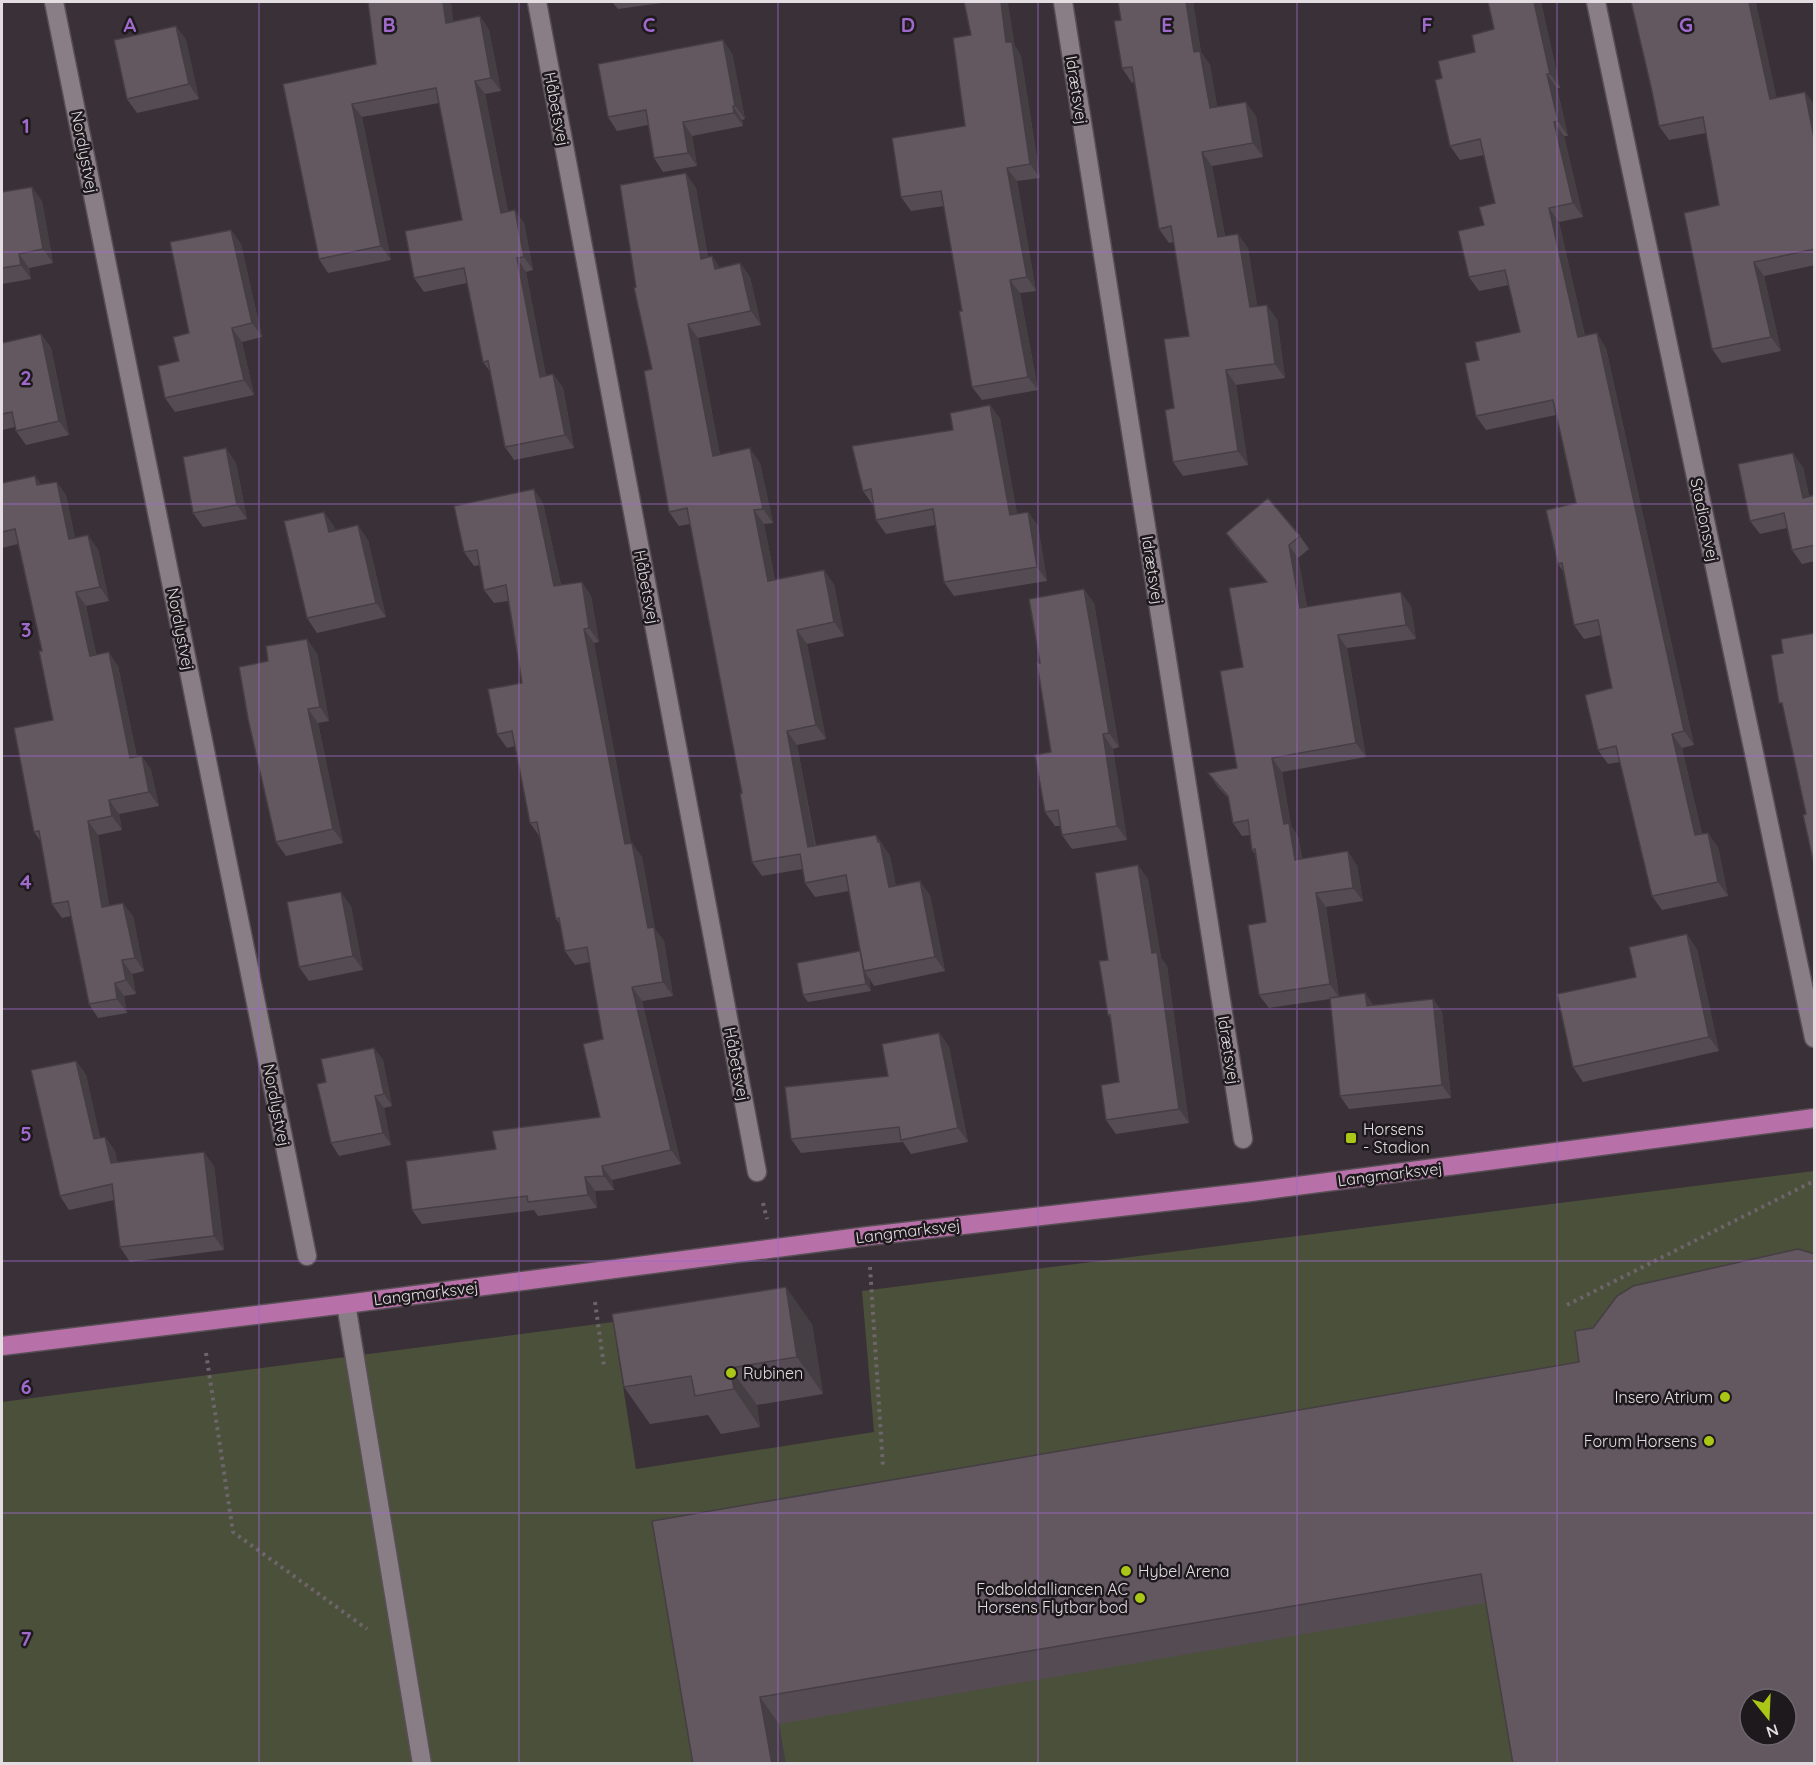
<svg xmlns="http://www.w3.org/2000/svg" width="1816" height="1765" font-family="Quicksand,sans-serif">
  <rect width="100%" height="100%" fill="#3a3037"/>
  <path fill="#4b503b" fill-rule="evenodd" d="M1814 1171V1763H2V1402L613 1322 636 1469 874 1432 862 1291ZM1750 1699H1786V1735H1750Z"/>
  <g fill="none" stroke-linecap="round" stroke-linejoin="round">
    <g stroke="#574f55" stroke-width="21">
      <g id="minor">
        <polyline points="54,2 307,1256"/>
        <polyline points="537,2 757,1172"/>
        <polyline points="1063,2 1243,1139"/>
        <polyline points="1596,2 1814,1038"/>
        <polyline points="346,1304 422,1764"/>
      </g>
    </g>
    <g stroke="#574f55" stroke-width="21">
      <polyline id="major" points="2,1346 346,1304 868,1236 1251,1192 1814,1118"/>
    </g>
    <g stroke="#6e656b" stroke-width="4" stroke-dasharray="3 4.5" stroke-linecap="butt">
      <polyline points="763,1203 767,1219"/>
      <polyline points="870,1267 883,1467"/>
      <polyline points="595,1302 604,1366"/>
      <polyline points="1567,1305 1814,1181"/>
      <polyline points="206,1353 233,1532 367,1629"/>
    </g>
    <use href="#minor" stroke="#8a7e86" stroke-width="18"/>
    <use href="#major" stroke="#b871a8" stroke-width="18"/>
  </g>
  <g fill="#554c53">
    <polygon points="368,2 451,2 453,21 480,16 489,30 501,91 485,94 508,211 524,223 533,270 526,272 546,376 553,374 563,388 574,448 514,460 505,447 491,373 483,362 467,283 424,292 414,278 462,220 439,103 362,117 391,260 328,273 319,259 283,84 376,64"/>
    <polygon points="612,2 669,2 618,9"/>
    <polygon points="1118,2 1193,2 1201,52 1210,65 1217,106 1256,116 1263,157 1212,166 1225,236 1248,248 1257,306 1277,319 1285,378 1236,385 1248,465 1183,476 1173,462 1174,408 1189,336 1174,242 1169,243 1159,229 1134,82 1132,83 1122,68 1121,20"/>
    <polygon points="1488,2 1541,2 1560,88 1557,88 1568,136 1564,136 1583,217 1559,222 1585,336 1606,348 1694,745 1682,748 1702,834 1718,847 1728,896 1662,910 1652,896 1620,762 1608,764 1598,750 1612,688 1601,635 1584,639 1574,625 1563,571 1558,564 1576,503 1556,415 1486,430 1476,416 1479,360 1520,332 1509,285 1479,291 1469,277 1484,225 1495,203 1484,155 1460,160 1450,146 1442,78 1475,52 1494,29"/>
    <polygon points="176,26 186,40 199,99 137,113 127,99"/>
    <polygon points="971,35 1015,46 1021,56 1040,178 1017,181 1036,291 1020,293 1038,390 982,400 972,387 962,311 944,206 911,211 901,197 965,126"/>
    <polygon points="732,53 745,119 742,120 743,126 692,136 697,166 663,172 654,158 648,125 617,131 608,117"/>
    <polygon points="1651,87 1776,98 1805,92 1815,106 1815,265 1764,276 1781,351 1722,363 1712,349 1719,205 1706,133 1669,140 1659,126"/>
    <polygon points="696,188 708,257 712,256 720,268 740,263 750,277 761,325 698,338 720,455 760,463 773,523 764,524 775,580 834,584 844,636 807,644 826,739 797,745 816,846 876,835 890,856 896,886 930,895 945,971 874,986 869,978 871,991 808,1002 803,995 860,952 849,891 815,897 805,883 803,869 762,876 752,862 742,793 690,524 679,526 669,512 652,369 636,287"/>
    <polygon points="2,192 42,201 53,263 29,268 31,279 2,284"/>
    <polygon points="231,230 241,244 262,337 242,342 254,395 175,412 165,398 189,333"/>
    <polygon points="41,334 51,348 69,435 26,445 16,431 15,427 2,430 2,343"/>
    <polygon points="990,405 1000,419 1017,514 1028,512 1038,526 1047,581 954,596 944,582 935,525 886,534 876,520 873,505 863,491"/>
    <polygon points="236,463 247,519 203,527 193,513"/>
    <polygon points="1803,467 1809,496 1815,495 1815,561 1802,564 1792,550 1787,528 1760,534 1750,521"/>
    <polygon points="2,483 41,485 66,495 75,538 98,549 109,601 86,606 96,655 118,666 137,757 142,756 151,770 159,806 119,814 122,830 98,835 109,906 133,916 144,971 132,974 136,994 124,996 127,1013 98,1018 89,1004 71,916 62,918 52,904 42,843 34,832 53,720 42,651 18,544 2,548"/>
    <polygon points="543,503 561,585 582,582 591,596 599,642 594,643 631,843 642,857 655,929 664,941 673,996 642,1001 681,1164 612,1180 614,1190 595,1191 597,1208 538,1216 534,1210 422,1224 412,1210 496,1149 600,1117 603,1039 590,962 575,965 565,951 560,924 556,919 540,837 530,823 515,746 507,748 497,734 522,683 508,601 494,603 484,590 480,565 474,566 464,552"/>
    <polygon points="334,526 335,531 368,540 386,617 317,633 307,618"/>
    <polygon points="1226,533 1300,536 1309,549 1298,558 1307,607 1411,606 1416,639 1347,648 1366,757 1282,772 1291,826 1298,836 1302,858 1357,865 1363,901 1326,907 1339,996 1365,993 1373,1005 1433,999 1442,1012 1451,1098 1349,1109 1340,1096 1330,999 1269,1008 1259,995 1266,922 1255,854 1252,850 1250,835 1242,836 1233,823 1229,799 1218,787 1208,773 1237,768 1243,667 1266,582 1235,546"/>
    <polygon points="1094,603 1119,747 1113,749 1127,840 1072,849 1062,835 1060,826 1055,826 1045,812 1051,752 1040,663"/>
    <polygon points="317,653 329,721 318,723 343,843 286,856 276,842"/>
    <polygon points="1148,879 1161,958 1167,966 1189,1123 1116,1134 1106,1120 1119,1082 1110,1018 1108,1015 1108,960"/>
    <polygon points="351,906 363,970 309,981 299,967"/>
    <polygon points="1697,949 1719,1051 1583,1082 1573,1067 1636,977"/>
    <polygon points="939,1033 949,1047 968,1142 911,1154 903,1142 801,1153 791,1139 888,1076"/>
    <polygon points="374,1048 383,1060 392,1106 384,1108 391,1145 339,1156 331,1143 326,1082"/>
    <polygon points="76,1061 86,1075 100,1138 105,1137 115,1151 117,1162 214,1166 224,1250 130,1262 120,1247 114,1200 69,1210 60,1196"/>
    <polygon points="812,1324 823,1394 757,1405 760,1427 721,1434 708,1415 650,1424 624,1387"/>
    <polygon points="1593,1328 1486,1603 779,1724 786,1764 652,1521 1579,1362"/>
  </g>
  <g fill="#453e43">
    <polygon points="443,2 451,2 455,36 446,23"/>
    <polygon points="1001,2 1008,2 1015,46 1021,56 1040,178 1030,164 1006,42"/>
    <polygon points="1186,2 1193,2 1201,52 1210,65 1220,122 1210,108 1194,52"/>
    <polygon points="1534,2 1541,2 1560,88 1550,74"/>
    <polygon points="1749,2 1756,2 1780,113 1770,99"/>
    <polygon points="480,16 489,30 501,91 491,78"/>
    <polygon points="176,26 186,40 199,99 189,84"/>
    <polygon points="723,40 732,53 745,119 735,106"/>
    <polygon points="1547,74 1557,88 1568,136 1558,121"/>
    <polygon points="475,81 485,94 511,226 501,213"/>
    <polygon points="1805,92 1815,106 1815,143"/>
    <polygon points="1246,102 1256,116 1263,157 1253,143"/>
    <polygon points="352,104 362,117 391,260 381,246"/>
    <polygon points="733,106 742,120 743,126 734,113"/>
    <polygon points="683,122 692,136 697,166 688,153"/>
    <polygon points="1554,122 1564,136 1583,217 1573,203"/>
    <polygon points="1202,152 1212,166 1228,252 1218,237"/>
    <polygon points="1007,168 1017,181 1036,291 1027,277"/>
    <polygon points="686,173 696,188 711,273 701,259"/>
    <polygon points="32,187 42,201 53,263 43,249"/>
    <polygon points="1549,208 1559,222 1588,351 1578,337"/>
    <polygon points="515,210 524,223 533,270 524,257"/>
    <polygon points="231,230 241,244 262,337 252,323"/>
    <polygon points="1238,234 1248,248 1260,321 1250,307"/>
    <polygon points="19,254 29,268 31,279 21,265"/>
    <polygon points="712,256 722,271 715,269"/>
    <polygon points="517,258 526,272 549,390 540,377"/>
    <polygon points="1754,262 1764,276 1781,351 1771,337"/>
    <polygon points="740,263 750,277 761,325 751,311"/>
    <polygon points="1010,280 1020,293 1038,390 1028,377"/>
    <polygon points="1267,305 1277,319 1285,378 1275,364"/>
    <polygon points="688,324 698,338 723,471 713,456"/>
    <polygon points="232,328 242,342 254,395 244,380"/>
    <polygon points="1597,333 1606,348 1694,745 1684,731"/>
    <polygon points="41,334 51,348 69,435 59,421"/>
    <polygon points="1226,370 1236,385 1248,465 1238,451"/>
    <polygon points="553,374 563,388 574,448 565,435"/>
    <polygon points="990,405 1000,419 1020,529 1010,515"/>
    <polygon points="226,448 236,463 247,519 237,505"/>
    <polygon points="750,448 760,463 773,523 763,509"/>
    <polygon points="1793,453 1803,467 1812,511 1803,498"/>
    <polygon points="35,476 45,489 37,485"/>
    <polygon points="57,482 66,495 78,553 69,539"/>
    <polygon points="534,489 543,503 564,600 554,586"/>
    <polygon points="754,510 764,524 778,595 768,581"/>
    <polygon points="324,512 334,526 339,546 329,532"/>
    <polygon points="1028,512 1038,526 1047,581 1037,567"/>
    <polygon points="358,525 368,540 386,617 376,603"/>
    <polygon points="88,535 98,549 109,601 100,587"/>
    <polygon points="1289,545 1298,558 1310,621 1300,608"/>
    <polygon points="824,570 834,584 844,636 834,622"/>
    <polygon points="582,582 591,596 599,642 589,628"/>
    <polygon points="1084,589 1094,603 1119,747 1109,733"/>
    <polygon points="76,592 86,606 100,670 90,656"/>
    <polygon points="1401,592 1411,606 1416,639 1406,625"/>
    <polygon points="584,629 594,643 634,858 625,844"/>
    <polygon points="797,630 807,644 826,739 816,725"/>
    <polygon points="1338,635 1347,648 1366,757 1356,743"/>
    <polygon points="307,639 317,653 329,721 320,707"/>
    <polygon points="109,652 118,666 140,772 130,758"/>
    <polygon points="308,709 318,723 343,843 333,829"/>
    <polygon points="787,731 797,745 818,862 808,847"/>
    <polygon points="1103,734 1113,749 1127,840 1117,826"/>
    <polygon points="1672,734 1682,748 1705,849 1695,835"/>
    <polygon points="142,756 151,770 159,806 149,792"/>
    <polygon points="1272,758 1282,772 1291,826 1298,836 1304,873 1295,860 1284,824"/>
    <polygon points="109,800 119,814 122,830 112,816"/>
    <polygon points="88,821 98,835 112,921 102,907"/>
    <polygon points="1708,833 1718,847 1728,896 1718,882"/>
    <polygon points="876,835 890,856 899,901 889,887"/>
    <polygon points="632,843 642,857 655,929 664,941 673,996 663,982 648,928"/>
    <polygon points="1348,851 1357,865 1363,901 1353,888"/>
    <polygon points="1138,865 1148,879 1161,958 1167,966 1189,1123 1179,1109 1152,953"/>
    <polygon points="920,881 930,895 945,971 935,957"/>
    <polygon points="341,892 351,906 363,970 353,956"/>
    <polygon points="1316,893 1326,907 1339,998 1330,984"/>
    <polygon points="123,903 133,916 144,971 135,958"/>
    <polygon points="1687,934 1697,949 1719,1051 1709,1037"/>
    <polygon points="860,951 864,971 869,978 871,991 866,984"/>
    <polygon points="122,960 132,974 136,994 126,980"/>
    <polygon points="115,983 124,996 127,1013 117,999"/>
    <polygon points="632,987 642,1001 681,1164 671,1150"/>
    <polygon points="1365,993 1374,1006 1367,1006"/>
    <polygon points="1433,999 1442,1012 1451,1098 1442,1085"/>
    <polygon points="939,1033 949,1047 968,1142 958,1128"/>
    <polygon points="374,1048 383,1060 392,1106 384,1094"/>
    <polygon points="76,1061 86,1075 104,1154 94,1139"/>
    <polygon points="375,1096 384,1108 391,1145 383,1133"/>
    <polygon points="105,1137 115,1151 121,1177 111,1163"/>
    <polygon points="204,1152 214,1166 224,1250 214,1236"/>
    <polygon points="602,1166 612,1180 614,1190 604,1176"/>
    <polygon points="585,1177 595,1191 597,1208 588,1195"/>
    <polygon points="786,1287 812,1324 823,1394 797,1357"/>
    <polygon points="730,1368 757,1405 760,1427 734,1389"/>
    <polygon points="760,1697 779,1724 786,1764 772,1764"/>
  </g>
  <g fill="#635860" stroke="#453e43" stroke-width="1.5" fill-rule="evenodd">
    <polygon points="368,2 443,2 446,23 480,16 491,78 475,81 501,213 515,210 524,257 517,258 540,377 553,374 565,435 505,447 488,361 483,362 464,268 414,278 405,231 462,220 436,88 352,104 381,246 319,259 283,84 376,64"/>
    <polygon points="964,2 1001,2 1006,42 1012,42 1030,164 1007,168 1027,277 1010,280 1028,377 972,387 959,311 962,311 941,191 901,197 892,138 965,126 953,38 971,35"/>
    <polygon points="1118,2 1186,2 1194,52 1200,51 1210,108 1246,102 1253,143 1202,152 1218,237 1238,234 1250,307 1267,305 1275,364 1226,370 1238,451 1173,462 1165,410 1174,408 1164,339 1189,336 1171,226 1159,229 1132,67 1122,68 1114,21 1121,20"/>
    <polygon points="1488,2 1534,2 1550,74 1547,74 1558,121 1554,122 1573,203 1549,208 1578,337 1597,333 1684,731 1672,734 1695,835 1708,833 1718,882 1652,896 1616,746 1598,750 1585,695 1612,688 1598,620 1574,625 1562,563 1558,564 1546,510 1576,503 1553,400 1476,416 1465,363 1479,360 1475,342 1520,332 1505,270 1469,277 1458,231 1484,225 1479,207 1495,203 1480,139 1450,146 1435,80 1442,78 1438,61 1475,52 1472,35 1494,29"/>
    <polygon points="1631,2 1749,2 1770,99 1805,92 1815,143 1815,249 1754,262 1771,337 1712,349 1684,213 1719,205 1703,117 1659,126 1651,87"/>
    <polygon points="176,26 189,84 127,99 114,40"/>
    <polygon points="723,40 735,106 733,106 734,113 683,122 688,153 654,158 646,110 608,117 598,64"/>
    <polygon points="686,173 701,259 712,256 715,269 740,263 751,311 688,324 713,456 750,448 763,509 754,510 768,581 824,570 834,622 797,630 816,725 787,731 808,847 876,835 878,842 880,842 889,887 920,881 935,957 864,971 846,875 805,883 800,854 752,862 740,794 742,793 687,508 669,512 644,371 652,369 634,288 636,287 620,185"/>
    <polygon points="32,187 43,249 19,254 21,265 2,268 2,192"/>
    <polygon points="231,230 252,323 232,328 244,380 165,398 158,366 179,361 173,337 189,333 170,242"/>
    <polygon points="41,334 59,421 16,431 12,412 2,414 2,343"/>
    <polygon points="990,405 1010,515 1028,512 1037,567 944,582 933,509 876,520 871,489 863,491 852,446 953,430 950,413"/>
    <polygon points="226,448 237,505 193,513 183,457"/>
    <polygon points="1793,453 1803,498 1815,495 1815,545 1792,550 1784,513 1750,521 1738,464"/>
    <polygon points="35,476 37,485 57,482 69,539 88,535 100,587 76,592 90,656 109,652 130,758 142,756 149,792 109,800 112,816 88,821 102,907 123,903 135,958 122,960 126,980 115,983 117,999 89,1004 68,901 52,904 39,831 34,832 14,728 53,720 39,651 42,651 15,529 2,532 2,483"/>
    <polygon points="534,489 554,586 582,582 589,628 584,629 625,844 632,843 648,928 654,927 663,982 632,987 671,1150 602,1166 604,1176 585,1177 588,1195 528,1202 527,1196 412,1210 406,1161 496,1149 492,1131 600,1117 583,1044 603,1039 587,947 565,951 559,918 556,919 537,822 530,823 512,731 497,734 488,689 522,683 506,585 484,590 477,550 464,552 454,506"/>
    <polygon points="1268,498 1300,536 1289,545 1300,608 1401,592 1406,625 1338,635 1356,743 1272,758 1284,824 1289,823 1295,860 1348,851 1353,888 1316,893 1330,984 1259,995 1248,925 1266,922 1255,849 1252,850 1248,820 1233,823 1228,796 1208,773 1237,768 1220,671 1243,667 1229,588 1267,582 1226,533"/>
    <polygon points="324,512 329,532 358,525 376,603 307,618 284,521"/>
    <polygon points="1084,589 1109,733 1103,734 1117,826 1062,835 1058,810 1045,812 1035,755 1051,752 1037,663 1040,663 1029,599"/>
    <polygon points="1815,633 1815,869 1803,815 1806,814 1782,703 1779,703 1771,655 1783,653 1781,639"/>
    <polygon points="307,639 320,707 308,709 333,829 276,842 248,719 239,667 268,661 266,646"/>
    <polygon points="1138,865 1152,953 1157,952 1179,1109 1106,1120 1101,1085 1119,1082 1110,1015 1108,1015 1099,961 1108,960 1095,873"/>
    <polygon points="341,892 353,956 299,967 287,902"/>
    <polygon points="1687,934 1709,1037 1573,1067 1557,994 1636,977 1629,947"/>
    <polygon points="860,951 866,984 803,995 797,963"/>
    <polygon points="1365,993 1367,1006 1433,999 1442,1085 1340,1096 1330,998"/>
    <polygon points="939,1033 958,1128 901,1140 899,1127 791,1139 785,1087 888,1076 882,1044"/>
    <polygon points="374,1048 384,1094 375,1096 383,1133 331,1143 317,1084 326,1082 321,1059"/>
    <polygon points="76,1061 94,1139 105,1137 111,1163 204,1152 214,1236 120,1247 112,1184 60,1196 31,1070"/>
    <path d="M1798 1249 1815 1254V1764H1513L1481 1574 760 1697 772 1764H693L652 1521 1579 1362 1575 1331 1593 1328 1617 1296 1633 1286ZM1750 1699H1786V1735H1750Z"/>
    <polygon points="786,1287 797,1357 730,1368 734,1389 695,1396 691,1376 624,1387 612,1314"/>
  </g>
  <path fill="none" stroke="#9f6acb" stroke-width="1.5" stroke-opacity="0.55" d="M259 2V1764M519 2V1764M778 2V1764M1038 2V1764M1297 2V1764M1557 2V1764M2 252H1814M2 504H1814M2 756H1814M2 1009H1814M2 1261H1814M2 1513H1814"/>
  <g fill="#aac717" stroke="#1e191d" stroke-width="2">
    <rect x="1345" y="1132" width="12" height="12" rx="3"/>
    <circle cx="731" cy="1373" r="6"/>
    <circle cx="1725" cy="1397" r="6"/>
    <circle cx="1709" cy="1441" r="6"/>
    <circle cx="1126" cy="1571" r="6"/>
    <circle cx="1140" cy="1598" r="6"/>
  </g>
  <g text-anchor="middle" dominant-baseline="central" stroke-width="5" stroke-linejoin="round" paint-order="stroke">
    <g font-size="16" fill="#e3dde1" stroke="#1e191d">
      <text transform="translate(1077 90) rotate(81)">Idrætsvej</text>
      <text transform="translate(557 109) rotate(79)">Håbetsvej</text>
      <text transform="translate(85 152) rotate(79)">Nordlystvej</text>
      <text transform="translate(1705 520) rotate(78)">Stadionsvej</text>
      <text transform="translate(1153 570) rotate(81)">Idrætsvej</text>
      <text transform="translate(647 587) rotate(79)">Håbetsvej</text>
      <text transform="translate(181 629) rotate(79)">Nordlystvej</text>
      <text transform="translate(1229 1050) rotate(81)">Idrætsvej</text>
      <text transform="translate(737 1064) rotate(79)">Håbetsvej</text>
      <text transform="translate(277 1105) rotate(79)">Nordlystvej</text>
      <text transform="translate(1390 1174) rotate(-7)">Langmarksvej</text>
      <text transform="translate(908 1231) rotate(-7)">Langmarksvej</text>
      <text transform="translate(426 1293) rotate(-7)">Langmarksvej</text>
    </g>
    <g font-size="16" fill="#e3dde1" stroke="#1e191d" text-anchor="start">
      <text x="1363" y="1129">Horsens<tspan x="1363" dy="18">- Stadion</tspan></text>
      <text x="743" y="1373">Rubinen</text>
      <text x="1713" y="1397" text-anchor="end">Insero Atrium</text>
      <text x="1697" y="1441" text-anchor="end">Forum Horsens</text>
      <text x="1138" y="1571">Hybel Arena</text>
      <text x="1128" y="1589" text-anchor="end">Fodboldalliancen AC<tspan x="1128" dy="18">Horsens Flytbar bod</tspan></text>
    </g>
  </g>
  <g font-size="20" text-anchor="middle" font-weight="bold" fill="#9f6acb" stroke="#1e191d" stroke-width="5" stroke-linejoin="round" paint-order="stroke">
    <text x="130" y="32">A</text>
    <text x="389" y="32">B</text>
    <text x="649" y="32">C</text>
    <text x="908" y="32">D</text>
    <text x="1167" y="32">E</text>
    <text x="1427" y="32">F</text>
    <text x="1686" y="32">G</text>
    <text x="26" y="133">1</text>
    <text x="26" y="385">2</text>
    <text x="26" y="637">3</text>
    <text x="26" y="889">4</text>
    <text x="26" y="1141">5</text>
    <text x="26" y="1394">6</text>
    <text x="26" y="1646">7</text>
  </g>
  <rect width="1816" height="1765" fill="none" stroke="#e3dde1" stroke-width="6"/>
  <g transform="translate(1768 1717) rotate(162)"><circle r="28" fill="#1e191d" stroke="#6d676b" stroke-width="1.5"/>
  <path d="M0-4.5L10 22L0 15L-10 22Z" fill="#aac717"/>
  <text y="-9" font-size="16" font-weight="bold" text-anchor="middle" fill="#e3dde1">N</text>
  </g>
</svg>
